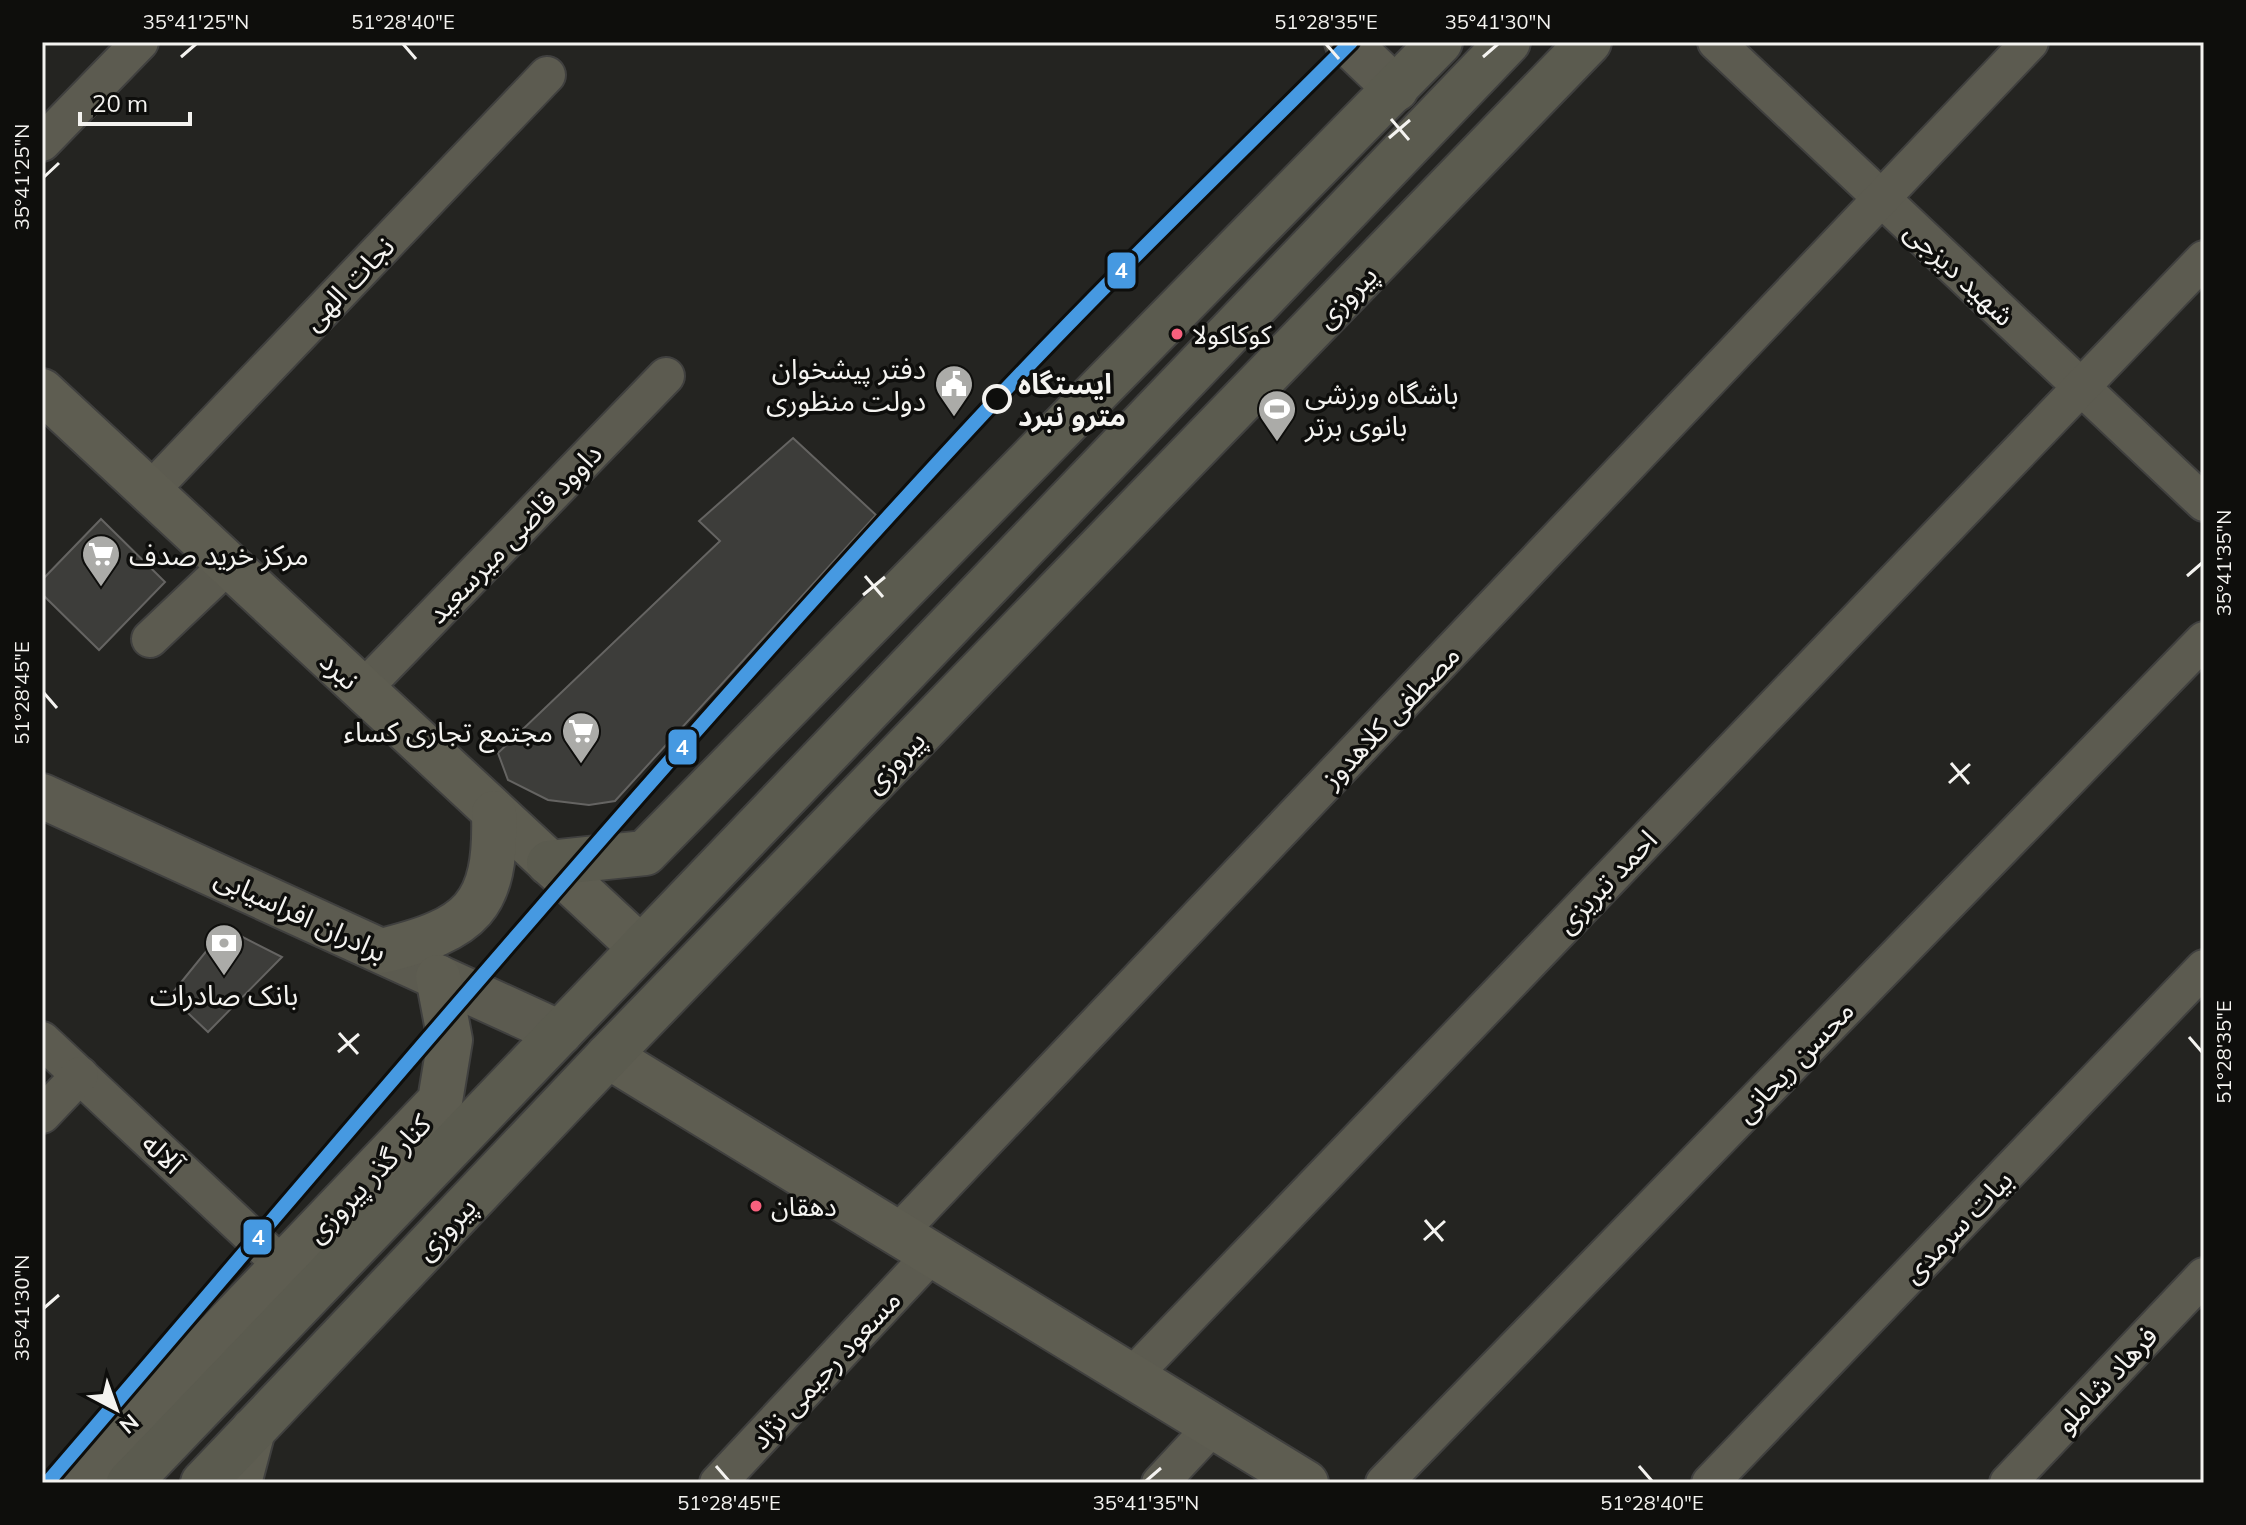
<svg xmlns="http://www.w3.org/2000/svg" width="2246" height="1525" font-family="Mulish,'Noto Sans Arabic',sans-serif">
  <rect width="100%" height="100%" fill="#242421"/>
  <g fill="#3d3d3a" stroke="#656462" stroke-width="2">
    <polygon points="793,438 876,515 615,801 589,805 548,800 508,780 498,753 720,541 699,521"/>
    <polygon points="101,519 165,582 99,650 42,594 42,580"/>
    <polygon points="225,928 282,957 208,1032 170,996"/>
  </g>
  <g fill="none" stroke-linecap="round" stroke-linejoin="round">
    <g stroke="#40403f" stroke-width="40">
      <g id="minor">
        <polyline points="1716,42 2204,503"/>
        <polyline points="42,143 140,42"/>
        <polyline points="150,491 547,75"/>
        <polyline points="150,639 228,565"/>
        <polyline points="362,690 666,376"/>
        <polyline points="42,1040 283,1266"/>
        <polyline points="42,1115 80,1075"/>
        <polyline points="898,1233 2030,42"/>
        <polyline points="1132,1376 2204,259"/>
        <polyline points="718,1483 932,1254"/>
        <polyline points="1160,1483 1213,1426"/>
        <polyline points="1384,1483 2204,640"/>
        <polyline points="1710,1483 2204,968"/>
        <polyline points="2008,1483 2204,1276"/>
      </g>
    </g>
    <g stroke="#40403f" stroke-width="48">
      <g id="tertiary">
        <polyline points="1347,42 1396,89"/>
        <polyline points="42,796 560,1033"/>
      </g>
    </g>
    <g stroke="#40403f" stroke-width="48">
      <g id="secondary">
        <polyline points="42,391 640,947"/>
        <path d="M382 951C471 929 497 908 494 813"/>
        <polyline points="608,1056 1306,1483"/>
        <polyline points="75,1483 440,1101 450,1040 438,977"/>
        <polyline points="239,1483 253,1430"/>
      </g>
    </g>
    <g stroke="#40403f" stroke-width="48">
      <g id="primary">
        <polyline points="549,863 645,853 1440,42"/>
        <polyline points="129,1483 1508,42"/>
        <polyline points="203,1483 608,1056 1589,42"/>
      </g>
    </g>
    <use href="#minor" stroke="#5c5b50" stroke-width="36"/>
    <use href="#tertiary" stroke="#5c5b50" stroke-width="44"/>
    <use href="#secondary" stroke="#5e5d51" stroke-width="44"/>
    <use href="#primary" stroke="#5b5b4f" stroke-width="44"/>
    <g stroke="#0e0e0c" stroke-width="20">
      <path id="metro-1" d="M47 1483C359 1120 667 753 993 403 1109 279 1231 162 1351 42"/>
    </g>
    <use href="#metro-1" stroke="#4699e1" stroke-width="14"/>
  </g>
  <path fill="none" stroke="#f4f3f0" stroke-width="3" d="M403 44 416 59M1326 44 1339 59M181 57 196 44M1483 57 1498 44M1391 119 1409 140M1389 138 1410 120M44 177 59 163M865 576 883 597M2187 576 2202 563M863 595 885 577M44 693 57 708M1951 763 1969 784M1949 783 1970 764M339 1033 358 1054M2189 1037 2202 1052M338 1052 359 1034M1425 1220 1443 1241M1424 1240 1445 1221M44 1308 59 1295M716 1466 729 1481M1639 1466 1652 1481M1146 1481 1161 1468"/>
  <defs>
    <g id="civic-pin" transform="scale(2)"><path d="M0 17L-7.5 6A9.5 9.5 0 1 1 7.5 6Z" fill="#ababa8" stroke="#0e0e0c"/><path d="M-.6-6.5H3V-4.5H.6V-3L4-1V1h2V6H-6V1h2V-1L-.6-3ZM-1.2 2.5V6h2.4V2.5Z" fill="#fff"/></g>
    <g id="stadium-pin" transform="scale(2)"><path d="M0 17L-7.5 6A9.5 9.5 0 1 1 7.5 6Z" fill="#ababa8" stroke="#0e0e0c"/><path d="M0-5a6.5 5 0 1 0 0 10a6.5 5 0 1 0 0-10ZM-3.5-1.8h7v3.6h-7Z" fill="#fff"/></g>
    <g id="supermarket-pin" transform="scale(2)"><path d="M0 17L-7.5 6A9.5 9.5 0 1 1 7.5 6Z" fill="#ababa8" stroke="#0e0e0c"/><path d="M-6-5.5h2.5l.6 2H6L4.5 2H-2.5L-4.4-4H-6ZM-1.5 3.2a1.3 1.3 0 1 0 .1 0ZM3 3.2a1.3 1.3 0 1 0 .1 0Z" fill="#fff"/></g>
    <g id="bank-pin" transform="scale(2)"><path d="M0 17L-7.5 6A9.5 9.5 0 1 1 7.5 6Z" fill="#ababa8" stroke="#0e0e0c"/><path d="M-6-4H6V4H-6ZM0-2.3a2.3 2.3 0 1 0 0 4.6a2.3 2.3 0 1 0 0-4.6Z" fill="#fff"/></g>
  </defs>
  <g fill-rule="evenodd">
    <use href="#civic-pin" x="954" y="384"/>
    <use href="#stadium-pin" x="1277" y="409"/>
    <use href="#supermarket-pin" x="101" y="554"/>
    <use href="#supermarket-pin" x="581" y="731"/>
    <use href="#bank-pin" x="224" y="943"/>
  </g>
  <g fill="#f8607d" stroke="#0e0e0c" stroke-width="3">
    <circle cx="1177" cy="334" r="7"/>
    <circle cx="756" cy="1206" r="7"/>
  </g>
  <circle fill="#0e0e0c" stroke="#f4f3f0" stroke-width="4" cx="997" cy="399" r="13"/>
  <g text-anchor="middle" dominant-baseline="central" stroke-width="7" stroke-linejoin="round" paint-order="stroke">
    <g font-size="26" fill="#f4f3f0" stroke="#0e0e0c" text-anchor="start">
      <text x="1192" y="334">کوکاکولا</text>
      <text x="771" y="1206">دهقان</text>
    </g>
    <g font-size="28" fill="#f4f3f0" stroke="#0e0e0c">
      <text transform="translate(1960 273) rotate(43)">شهید دیزجی</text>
      <text transform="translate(348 283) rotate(-46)">نجات الهی</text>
      <text transform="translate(1346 296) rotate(-46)">پیروزی</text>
      <text transform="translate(514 533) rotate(-46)">داوود قاضی میرسعید</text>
      <text transform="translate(340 670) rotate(43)">نبرد</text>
      <text transform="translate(1390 716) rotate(-46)">مصطفی کلاهدوز</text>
      <text transform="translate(894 761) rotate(-46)">پیروزی</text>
      <text transform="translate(1606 881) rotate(-46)">احمد تبریزی</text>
      <text transform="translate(301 914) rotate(25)">برادران افراسیابی</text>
      <text transform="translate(1794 1061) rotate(-46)">محسن ریحانی</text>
      <text transform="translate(163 1153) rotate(43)">آلاله</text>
      <text transform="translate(368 1178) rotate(-46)">کنار گذر پیروزی</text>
      <text transform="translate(1957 1226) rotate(-46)">بیات سرمدی</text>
      <text transform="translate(445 1228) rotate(-47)">پیروزی</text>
      <text transform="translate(825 1369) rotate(-47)">مسعود رحیمی نژاد</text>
      <text transform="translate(2106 1379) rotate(-47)">فرهاد شاملو</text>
    </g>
    <g font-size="28" fill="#f4f3f0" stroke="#0e0e0c" text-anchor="end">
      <text x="926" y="368">دفتر پیشخوان<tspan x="926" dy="32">دولت‌ منظوری</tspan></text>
      <text x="1305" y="393" text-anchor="start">باشگاه ورزشی<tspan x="1305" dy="32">بانوی برتر</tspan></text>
      <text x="129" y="554" text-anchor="start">مرکز خرید صدف</text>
      <text x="553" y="731">مجتمع تجاری کساء</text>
      <text x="224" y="994" text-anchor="middle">بانک صادرات</text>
    </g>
    <g font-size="28" font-weight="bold" fill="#f4f3f0" stroke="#0e0e0c" text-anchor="start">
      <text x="1018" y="383">ایستگاه<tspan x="1018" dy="32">مترو نبرد</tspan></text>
    </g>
  </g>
  <g stroke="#0e0e0c" stroke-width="3">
    <rect x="1106" y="251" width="31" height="39" rx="8" fill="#4699e1"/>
    <rect x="667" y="728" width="31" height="38" rx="8" fill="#4699e1"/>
    <rect x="242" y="1218" width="31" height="38" rx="8" fill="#4699e1"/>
  </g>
  <g font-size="22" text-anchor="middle" font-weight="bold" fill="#fff">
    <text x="1121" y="278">4</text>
    <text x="682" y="755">4</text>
    <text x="258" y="1245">4</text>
  </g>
  <rect width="2246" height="1525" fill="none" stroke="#0e0e0c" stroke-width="88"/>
  <g transform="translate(116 1409) rotate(139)" stroke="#0e0e0c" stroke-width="6" paint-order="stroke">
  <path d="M0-6L14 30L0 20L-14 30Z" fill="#f4f3f0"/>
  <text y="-12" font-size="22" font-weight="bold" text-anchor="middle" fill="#f4f3f0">N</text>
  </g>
  <path d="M80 112v12h110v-12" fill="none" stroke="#f4f3f0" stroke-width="4"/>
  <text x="92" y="112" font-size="24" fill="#f4f3f0" stroke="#0e0e0c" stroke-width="6" paint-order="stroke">20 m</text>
  <rect x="44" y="44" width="2158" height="1437" fill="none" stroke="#f4f3f0" stroke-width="3"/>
  <g font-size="20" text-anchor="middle" fill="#f4f3f0">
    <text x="196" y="29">35°41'25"N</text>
    <text x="403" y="29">51°28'40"E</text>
    <text x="1326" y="29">51°28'35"E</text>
    <text x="1498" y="29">35°41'30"N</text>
    <text transform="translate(22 177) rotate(-90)" y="7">35°41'25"N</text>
    <text transform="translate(2224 563) rotate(-90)" y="7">35°41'35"N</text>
    <text transform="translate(22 693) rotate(-90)" y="7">51°28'45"E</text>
    <text transform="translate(2224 1052) rotate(-90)" y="7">51°28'35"E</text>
    <text transform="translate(22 1308) rotate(-90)" y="7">35°41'30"N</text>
    <text x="729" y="1510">51°28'45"E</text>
    <text x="1146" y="1510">35°41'35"N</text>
    <text x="1652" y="1510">51°28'40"E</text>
  </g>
</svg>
